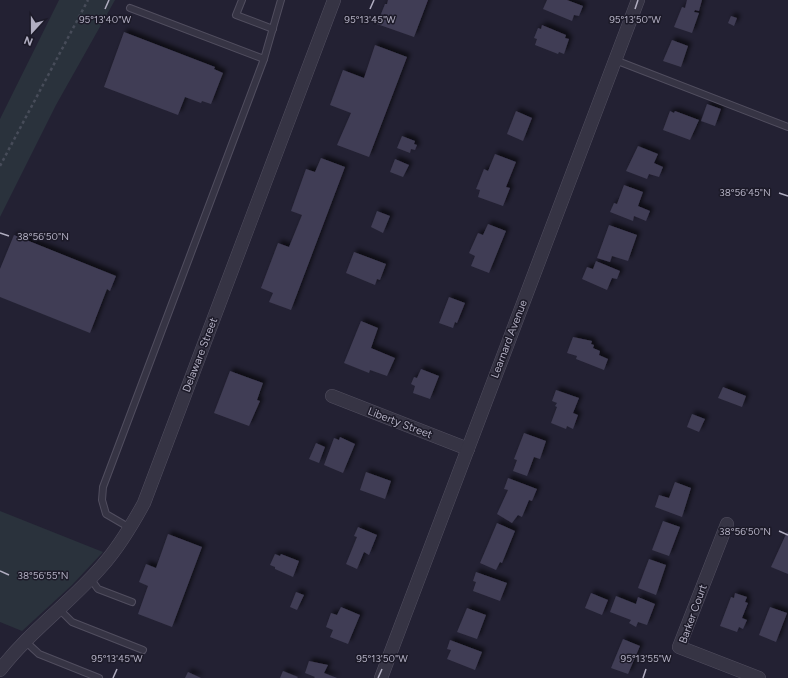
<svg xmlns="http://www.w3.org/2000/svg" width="788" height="678" font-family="Figtree,sans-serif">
  <defs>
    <filter id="shadow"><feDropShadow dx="3.5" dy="-3.5" stdDeviation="2" flood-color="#0009"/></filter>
  </defs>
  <rect width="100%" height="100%" fill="#232133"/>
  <g fill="#2a323c">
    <polygon points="59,0 115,0 56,105 0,217 0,119"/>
    <polygon points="0,511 103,552 72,585 22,631 0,622"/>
  </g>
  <g fill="#403d54" filter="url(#shadow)">
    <polygon points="388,0 428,0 414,37 377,24 385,4 387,4"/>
    <polygon points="547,0 567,0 583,6 579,16 574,15 572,21 543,9"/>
    <polygon points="687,0 702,0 699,11 695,10 694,12 699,13 692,33 674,27 682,7 685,8"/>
    <polygon points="731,16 737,18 734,26 728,23"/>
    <polygon points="542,25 566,35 565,38 569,39 564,54 559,52 558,54 535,45 537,39 534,38 538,28 541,29"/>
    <polygon points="124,32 215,67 214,69 223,73 211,104 202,101 201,103 185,97 178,115 104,87"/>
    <polygon points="672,40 688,46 681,67 663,61"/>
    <polygon points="375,45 407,57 369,157 337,145 351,113 330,105 343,70 364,78"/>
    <polygon points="707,104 721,109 715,126 701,121"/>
    <polygon points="516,111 532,118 523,141 507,134"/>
    <polygon points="670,111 674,113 675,111 699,120 690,140 663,130"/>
    <polygon points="402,136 415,141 414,144 417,145 415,150 411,149 410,153 397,148"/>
    <polygon points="638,146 658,154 654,163 663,167 659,177 649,174 647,179 626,171"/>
    <polygon points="495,154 516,162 506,187 510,188 503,206 478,197 480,190 476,189 484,169 488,171"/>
    <polygon points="321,158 345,167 291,310 269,302 273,293 261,288 278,243 289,247 302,215 291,211 306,169 315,172"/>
    <polygon points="395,159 409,165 403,177 390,172"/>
    <polygon points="624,185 643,192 638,206 650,211 646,221 634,216 633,221 610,212 614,203 617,204"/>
    <polygon points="377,211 390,216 383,233 371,227"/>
    <polygon points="488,224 506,231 489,273 471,266 475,256 469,253 478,233 483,235"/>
    <polygon points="609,225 637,235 628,261 612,256 610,262 597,258"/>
    <polygon points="14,235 116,276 110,291 107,289 90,333 0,297 0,269"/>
    <polygon points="354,252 386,264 380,280 377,279 375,285 346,273"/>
    <polygon points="596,261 620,271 617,279 612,278 607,290 582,279 587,267 593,269"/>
    <polygon points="449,297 465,303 457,323 455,322 453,328 439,323"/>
    <polygon points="361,321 378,328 371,348 395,358 387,376 370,370 369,373 344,363"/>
    <polygon points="573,337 592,341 591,344 594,345 593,348 600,351 599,355 608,359 604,370 576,359 577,356 567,353"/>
    <polygon points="421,369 439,376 430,399 413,393 415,386 411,384 414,377 417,378"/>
    <polygon points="230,371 263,383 257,400 260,401 249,426 214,413"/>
    <polygon points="723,387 746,396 742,407 718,398"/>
    <polygon points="556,390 579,398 573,413 578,415 573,429 567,426 566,429 551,423 557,407 555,406 557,403 552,401"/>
    <polygon points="692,414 705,419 699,432 687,427"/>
    <polygon points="524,433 546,441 540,459 534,457 527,476 513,471 517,460 514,459"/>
    <polygon points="340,437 355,444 343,473 324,465 334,438 339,440"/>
    <polygon points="316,443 325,447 319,463 309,459"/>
    <polygon points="366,472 391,481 385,499 360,490"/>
    <polygon points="508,478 537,489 532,501 529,500 522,517 518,515 512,523 497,514 508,490 504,489"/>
    <polygon points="675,482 691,488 682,517 655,507 659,495 669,498"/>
    <polygon points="663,521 680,527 669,556 652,550"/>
    <polygon points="497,523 515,531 502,563 500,562 496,570 480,563"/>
    <polygon points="358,527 377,535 369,555 364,552 357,569 346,564 357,537 354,536"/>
    <polygon points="787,532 788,533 788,574 771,567"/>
    <polygon points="168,534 202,547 172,627 138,614 148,586 139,582 146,564 156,568"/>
    <polygon points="275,554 280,556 281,554 299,561 293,577 275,569 275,567 270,565"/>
    <polygon points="649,559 666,565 656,595 638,588"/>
    <polygon points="476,572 507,583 500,601 473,591 476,582 473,581"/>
    <polygon points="296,592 304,595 297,610 290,607"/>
    <polygon points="591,593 608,600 602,615 585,608"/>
    <polygon points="735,593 747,597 745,602 748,603 742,618 747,620 743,629 739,627 737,632 720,626 731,597 734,598"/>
    <polygon points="616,596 636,604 638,597 655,604 647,625 638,622 636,627 629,623 631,620 610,612"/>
    <polygon points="341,607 360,615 348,644 330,637 333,630 326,627 331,613 337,615"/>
    <polygon points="770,607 787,613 776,642 759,635"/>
    <polygon points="467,608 486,615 477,639 457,632"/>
    <polygon points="623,639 640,646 628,674 611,668"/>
    <polygon points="450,640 482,652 475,670 447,659 451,650 447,649"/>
    <polygon points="309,661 328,665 324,673 337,678 314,678 315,677 305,673"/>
    <polygon points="283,671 298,677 297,678 280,678"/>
    <polygon points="188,672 201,678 185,678"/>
  </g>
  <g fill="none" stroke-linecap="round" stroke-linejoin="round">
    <g stroke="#514e5f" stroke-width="8">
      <g id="lane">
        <polyline points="242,0 236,15 273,29"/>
        <polyline points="130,8 264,59"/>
        <polyline points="615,60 788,127"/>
        <polyline points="130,528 106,514 102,500 103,487 264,59 281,0"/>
        <polyline points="90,578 98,589 132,602"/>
        <polyline points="59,609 72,622 143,650"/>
        <polyline points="25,641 39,654 99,678"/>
      </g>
    </g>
    <g stroke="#514e5f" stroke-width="14">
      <g id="street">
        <polyline points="332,396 468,449"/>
        <polyline points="727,524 679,647 759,678"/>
        <path d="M0 670C30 631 70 603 102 566 119 547 132 525 144 503L334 0"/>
        <polyline points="381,678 638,0"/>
      </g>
    </g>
    <polyline stroke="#474c59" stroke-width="2.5" stroke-dasharray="3 3" stroke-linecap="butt" points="0,166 88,0"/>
    <use href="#lane" stroke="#363444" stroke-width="6"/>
    <use href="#street" stroke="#363444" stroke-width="13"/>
  </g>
  <path fill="none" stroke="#b1aec1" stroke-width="1.5" d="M105 9 109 0M370 9 374 0M635 9 638 0M779 193 788 196M0 233 9 236M779 531 788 535M0 571 9 575M113 678 117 669M378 678 382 669M643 678 646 669"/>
  <g text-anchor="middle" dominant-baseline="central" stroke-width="3" stroke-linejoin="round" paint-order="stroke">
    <g font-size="11" fill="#b1aec1" stroke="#1c1a28">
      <text transform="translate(509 339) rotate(-69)">Learnard Avenue</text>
      <text transform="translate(200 355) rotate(-69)">Delaware Street</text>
      <text transform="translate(400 423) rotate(21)">Liberty Street</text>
      <text transform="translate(693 614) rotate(-70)">Barker Court</text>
    </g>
  </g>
  <g font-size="10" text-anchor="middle" fill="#b1aec1" stroke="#1c1a28" stroke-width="3" stroke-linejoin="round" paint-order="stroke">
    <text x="105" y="23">95°13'40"W</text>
    <text x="370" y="23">95°13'45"W</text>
    <text x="635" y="23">95°13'50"W</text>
    <text x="745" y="196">38°56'45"N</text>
    <text x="43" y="240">38°56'50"N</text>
    <text x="745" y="535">38°56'50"N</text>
    <text x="43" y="579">38°56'55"N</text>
    <text x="117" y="662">95°13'45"W</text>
    <text x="382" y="662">95°13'50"W</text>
    <text x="646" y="662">95°13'55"W</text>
  </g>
  <g transform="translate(32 32) rotate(201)" stroke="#1c1a28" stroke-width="3" paint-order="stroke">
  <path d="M0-3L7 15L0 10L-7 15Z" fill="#b1aec1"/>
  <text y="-6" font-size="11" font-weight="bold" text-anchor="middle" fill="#b1aec1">N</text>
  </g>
</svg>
